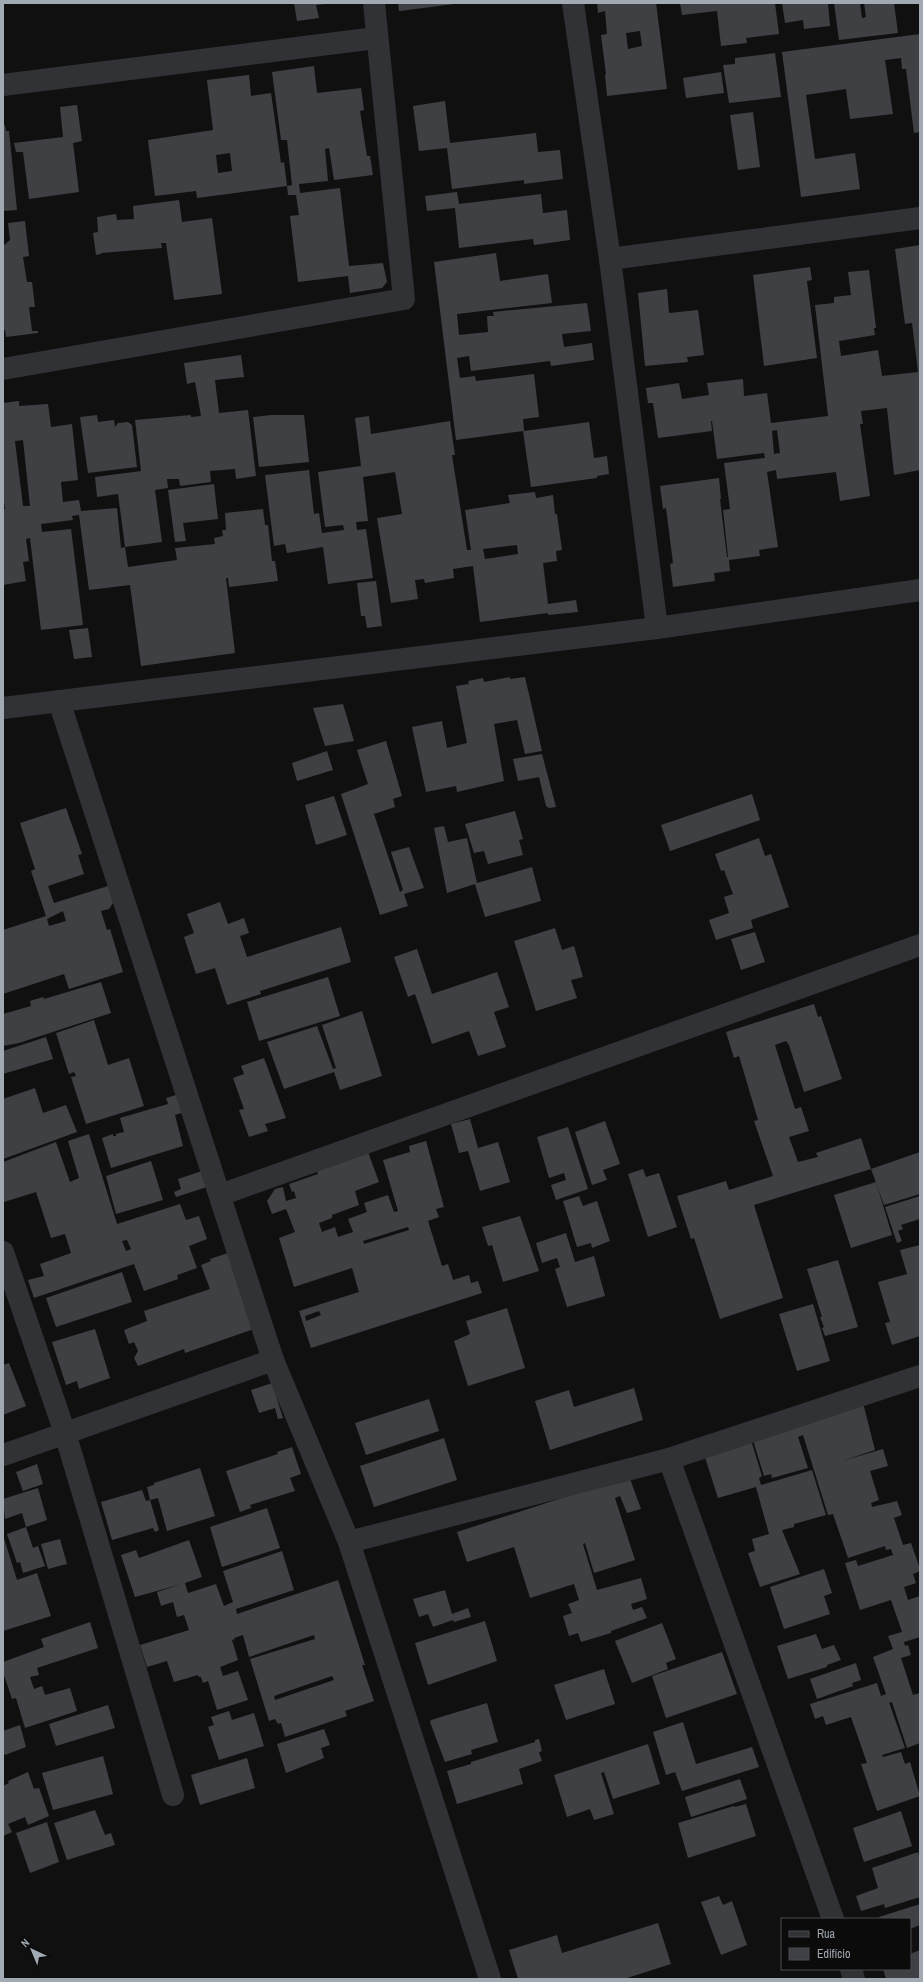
<svg xmlns="http://www.w3.org/2000/svg" width="923" height="1982" font-family="'Archivo Narrow',sans-serif">
  <rect width="100%" height="100%" fill="#101011"/>
  <g fill="#3f4044" fill-rule="evenodd">
    <polygon points="294,3 325,3 325,4 316,5 319,18 297,21"/>
    <polygon points="398,3 454,3 454,4 400,11 399,11"/>
    <path d="M597 3H656L667 89 607 96 605 75 606 74 601 35 607 34 605 11 598 13ZM640 31 642 46 628 49 626 33Z"/>
    <polygon points="680,3 775,3 779,34 746,38 747,43 721,46 717,11 682,15"/>
    <polygon points="782,3 828,3 830,26 804,29 803,20 785,23"/>
    <polygon points="834,3 860,3 862,18 866,17 864,3 894,3 898,33 839,40"/>
    <polygon points="920,34 920,132 914,133 906,69 902,69 901,58 885,60 893,114 850,119 846,89 806,95 815,159 855,153 860,189 801,197 782,52"/>
    <polygon points="775,53 781,97 729,103 723,65 735,64 735,58"/>
    <polygon points="314,66 317,93 361,88 364,110 360,111 367,156 370,156 373,175 334,180 329,148 325,149 328,181 299,184 300,193 340,188 349,266 383,263 387,282 382,288 350,293 348,276 298,282 290,216 299,215 296,195 288,195 287,186 292,185 287,140 281,140 272,72"/>
    <polygon points="721,72 724,93 686,98 683,78"/>
    <path d="M249 75 251 96 271 93 281 163 284 162 287 186 197 198 196 191 155 196 148 140 213 130 207 80ZM230 153 232 171 218 173 216 155Z"/>
    <polygon points="445,101 450,143 536,133 538,152 560,150 563,179 524,184 524,180 452,189 447,148 419,151 413,106"/>
    <polygon points="77,105 82,141 73,143 79,192 29,199 23,152 16,152 14,143 63,137 60,107"/>
    <polygon points="753,112 760,167 738,170 730,115"/>
    <polygon points="5,125 6,131 9,131 17,210 3,211 3,126"/>
    <polygon points="457,192 459,204 541,194 543,213 567,210 570,240 534,245 533,239 459,248 455,208 427,211 425,196"/>
    <polygon points="179,200 182,222 212,218 222,294 174,300 166,243 161,243 162,248 101,253 101,254 96,255 93,233 98,232 97,217 116,214 117,220 134,219 133,206"/>
    <polygon points="25,221 29,256 23,257 27,282 32,282 35,307 29,307 32,331 38,331 38,333 6,337 5,330 3,330 3,246 10,240 8,223"/>
    <path d="M920 245V470L894 475 887 408 861 411 863 424H860L870 496 840 501 836 472 777 479 776 470 767 472 778 547 759 550 760 556 729 560 730 571 714 573 715 581 673 587 670 564 673 563 666 508 663 509 660 486 719 478 721 499H720L727 557H728L723 510 730 509 724 463 765 458 764 453 717 459 712 421H711L712 431 658 438 653 403H648L646 388 679 383 682 399 709 395 707 383 743 379 744 396 767 393 771 423 828 416 815 305 834 303V297L851 295 848 272 869 270 876 328H874L875 335 839 341 841 356 878 350 882 376 918 372 912 323 905 324 895 249ZM777 430 780 453 774 454 772 431Z"/>
    <polygon points="496,253 500,281 548,274 552,303 457,314 459,335 488,332 487,316 494,316 493,312 587,303 591,331 562,334 564,347 592,343 594,360 551,366 550,361 471,371 469,356 457,358 460,378 475,376 476,381 534,374 539,417 523,419 524,431 589,422 594,458 607,456 609,474 597,476 597,478 531,487 523,431 456,440 434,262"/>
    <polygon points="810,267 812,280 807,281 817,358 764,366 753,275"/>
    <polygon points="667,289 669,313 698,310 704,355 687,357 688,362 645,366 638,293"/>
    <path d="M241 355 244 377 215 380 219 413 248 410 256 476 236 479 235 469 210 471 211 482 180 486 179 479H167L168 488 155 490 162 542 125 547 128 567 177 560 175 548 215 544 214 538 223 536 222 530H226L225 513 263 509 265 525H268L272 561H275L278 581 229 587 228 578H226L235 653 141 666 130 585 89 590 79 515 72 516 73 520 41 524 42 532 71 529 83 625 41 630 30 538 26 539 29 561 23 562 26 581 3 585V509H5L3 495V403L19 401V406L48 404 51 427 72 424 78 480 61 482 63 502 79 500 81 511 117 508 121 548 125 547 118 494 97 497 95 477 141 471 135 420 191 415V417L201 416 195 382 187 384 184 363ZM23 440 30 506H23L15 441Z"/>
    <polygon points="97,415 98,422 114,420 115,427 118,423 128,422 132,425 137,467 88,473 80,417"/>
    <polygon points="271,415 304,415 309,462 259,467 253,417"/>
    <path d="M369 416 371 434 450 421 455 455H452L467 550H471L465 510 510 503 508 495 535 492 536 498 553 495 555 514H557L562 550 556 551 557 561 543 563 548 604 576 600 578 612 548 615V613L480 622 473 566 453 569 454 578 425 583 424 579 415 580 418 599 391 603 377 518 402 514 395 472 363 477 368 521 356 522 357 530 366 529 373 578 328 584 323 547 287 553 285 544 274 546 265 475 309 470 314 514 319 513 322 533 344 530 343 525 325 527 318 472 361 466 355 418ZM517 545 518 554 485 559 483 549Z"/>
    <polygon points="214,484 218,519 183,523 186,541 175,542 168,490"/>
    <polygon points="376,581 382,626 367,628 365,616 361,616 357,583"/>
    <polygon points="88,628 92,657 74,659 69,630"/>
    <polygon points="510,677 510,679 525,677 542,751 525,754 517,720 494,724 504,781 457,792 456,786 426,792 412,727 442,721 447,748 467,743 456,686 469,684 468,681 483,678 484,682"/>
    <polygon points="343,704 354,741 325,746 313,708"/>
    <polygon points="386,741 402,796 393,799 395,807 374,814 400,892 403,890 391,852 409,847 424,888 404,894 408,906 380,915 341,794 368,784 357,750"/>
    <polygon points="327,751 333,770 297,781 292,763"/>
    <polygon points="542,754 556,807 549,808 546,806 539,777 518,781 513,759"/>
    <polygon points="752,794 760,820 670,851 661,825"/>
    <polygon points="334,796 347,835 316,845 305,805"/>
    <path d="M66 808 82 854 78 855 84 874 48 886 54 903 108 886 113 903 109 909 101 911 107 930 110 929 123 972 69 989 64 974 3 994V930L46 916 31 871 35 869 20 823ZM63 911 66 921 49 926 47 919Z"/>
    <polygon points="515,811 523,839 519,840 523,855 488,864 484,851 474,853 465,824"/>
    <polygon points="444,826 448,842 467,838 477,883 532,867 541,901 485,917 475,884 447,893 434,828"/>
    <polygon points="759,838 765,856 771,854 789,907 751,920 753,928 716,940 709,920 729,913 724,897 733,894 724,870 721,871 715,854"/>
    <polygon points="220,902 228,924 244,918 249,933 240,936 247,957 341,927 351,962 260,991 261,994 227,1005 215,968 196,974 184,937 194,933 187,914"/>
    <polygon points="555,928 562,950 574,946 583,977 571,980 577,998 536,1011 514,941"/>
    <polygon points="755,932 765,962 741,970 731,939"/>
    <polygon points="417,949 432,994 497,972 509,1007 494,1012 506,1047 478,1056 469,1031 432,1044 415,994 408,997 394,957"/>
    <polygon points="328,977 340,1016 259,1041 247,1002"/>
    <polygon points="101,982 111,1013 19,1043 3,1046 3,1014 31,1006 30,1001 43,997 44,999"/>
    <polygon points="814,1004 818,1017 821,1016 842,1079 804,1092 789,1045 786,1041 775,1045 795,1109 801,1107 809,1131 789,1137 798,1162 818,1157 816,1153 861,1138 871,1169 920,1152 920,1194 884,1205 871,1169 754,1205 783,1298 720,1319 694,1238 691,1239 677,1196 726,1181 729,1190 773,1176 754,1121 758,1120 739,1056 734,1058 726,1032"/>
    <polygon points="362,1011 382,1076 340,1090 334,1072 284,1089 267,1042 317,1026 333,1069 336,1068 322,1025"/>
    <polygon points="94,1020 108,1065 129,1058 144,1106 86,1124 71,1077 76,1076 74,1072 69,1074 56,1033"/>
    <polygon points="46,1037 53,1059 3,1074 3,1051"/>
    <polygon points="264,1058 286,1118 265,1124 268,1131 249,1137 239,1110 244,1109 233,1078 244,1074 241,1066"/>
    <polygon points="35,1088 43,1113 66,1105 77,1132 3,1159 3,1099"/>
    <polygon points="183,1093 188,1111 175,1115 183,1146 111,1168 102,1138 113,1134 113,1136 116,1136 116,1134 124,1132 120,1118 168,1104 166,1098"/>
    <polygon points="470,1119 478,1148 498,1142 510,1182 480,1191 468,1151 459,1153 451,1124"/>
    <polygon points="605,1121 620,1164 603,1170 607,1180 592,1185 575,1132"/>
    <polygon points="568,1127 588,1189 556,1200 551,1185 566,1180 564,1173 549,1178 537,1137"/>
    <path d="M89 1134 117 1224 180 1204 186 1220 199 1216 207 1239 189 1246 197 1268 177 1275 178 1279 144 1291 134 1264 34 1298 28 1280 44 1276 40 1264 71 1253 65 1234 51 1238 36 1192 4 1202 3 1162 56 1142 70 1182 79 1178 68 1141ZM127 1240 131 1249 126 1251 122 1241Z"/>
    <path d="M426 1141 444 1207 436 1209 439 1217 428 1221 442 1266 448 1264 453 1280 469 1275 471 1283 478 1281 482 1293 311 1348 299 1311 359 1292 352 1268 294 1287 279 1238 295 1232 286 1209 272 1214 267 1201 275 1189 283 1187 286 1201 296 1198 294 1191 292 1192 289 1184 318 1174 317 1170 368 1152 379 1182 355 1191 359 1205 332 1215V1218L319 1223 322 1232 335 1227 338 1237 353 1232 348 1219 367 1212 364 1203 388 1195 394 1212 398 1211 383 1160 410 1152 409 1146ZM408 1227 409 1230 364 1244 363 1241ZM319 1311 321 1315 306 1321 305 1316Z"/>
    <polygon points="151,1161 163,1200 116,1214 106,1176"/>
    <polygon points="643,1169 646,1177 659,1173 677,1227 648,1237 628,1174"/>
    <polygon points="205,1170 210,1186 176,1197 174,1192 181,1189 178,1179"/>
    <polygon points="876,1182 892,1235 851,1248 834,1195"/>
    <polygon points="579,1196 583,1206 597,1201 610,1241 592,1248 591,1243 577,1247 563,1201"/>
    <polygon points="920,1196 920,1219 901,1225 903,1229 898,1231 902,1241 897,1243 885,1207"/>
    <polygon points="520,1216 539,1271 503,1282 492,1245 488,1246 482,1227"/>
    <polygon points="566,1233 575,1262 594,1256 605,1296 567,1307 555,1269 560,1267 557,1258 542,1263 536,1243"/>
    <polygon points="920,1245 920,1336 892,1345 885,1323 890,1322 878,1282 907,1274 900,1250"/>
    <polygon points="231,1252 257,1328 185,1353 184,1349 138,1366 134,1358 138,1351 134,1342 129,1344 124,1330 147,1321 144,1311 210,1289 201,1265 211,1261 210,1259"/>
    <polygon points="838,1260 858,1327 825,1336 822,1328 824,1327 820,1317 822,1317 807,1269"/>
    <polygon points="122,1272 132,1302 56,1327 46,1298"/>
    <polygon points="813,1304 830,1361 797,1371 779,1314"/>
    <polygon points="507,1308 525,1368 468,1386 454,1341 470,1334 466,1321"/>
    <polygon points="95,1329 110,1378 79,1389 77,1381 66,1385 52,1342"/>
    <polygon points="9,1363 26,1406 3,1415 3,1365"/>
    <polygon points="272,1383 283,1418 278,1419 275,1408 259,1413 251,1390"/>
    <polygon points="634,1388 643,1420 550,1450 535,1401 569,1390 574,1407"/>
    <polygon points="429,1399 439,1431 366,1455 355,1423"/>
    <polygon points="863,1403 875,1450 842,1461 883,1449 888,1466 870,1471 879,1500 871,1503 872,1507 897,1501 902,1515 894,1518 903,1545 911,1543 920,1569 920,1571 913,1574 916,1583 904,1587 908,1600 920,1596 920,1637 904,1642 905,1646 908,1645 911,1655 901,1658 913,1695 920,1693 920,1743 907,1748 892,1702 889,1703 890,1705 905,1748 882,1755 883,1757 901,1752 905,1764 910,1762 920,1796 877,1811 861,1764 867,1763 851,1717 826,1725 823,1716 815,1719 810,1704 877,1683 881,1696 886,1694 873,1657 893,1649 888,1636 902,1632 891,1600 860,1610 845,1563 856,1560 858,1566 893,1555 891,1549 886,1550 885,1546 848,1558 833,1514 828,1515 803,1435 798,1437 808,1468 772,1478 771,1474 764,1476 752,1437"/>
    <polygon points="750,1437 762,1476 759,1478 761,1485 812,1470 826,1515 794,1524 794,1527 782,1530 800,1574 760,1587 748,1553 755,1551 752,1539 769,1534 756,1487 718,1498 703,1451"/>
    <polygon points="444,1438 457,1480 374,1507 360,1466"/>
    <polygon points="292,1447 301,1474 290,1478 295,1491 250,1505 251,1508 240,1512 226,1471 278,1454 277,1452"/>
    <polygon points="37,1464 43,1484 23,1491 16,1472"/>
    <polygon points="200,1468 215,1516 167,1531 158,1498 150,1500 147,1487 154,1485 154,1483"/>
    <polygon points="629,1476 641,1509 627,1513 620,1496 615,1498 635,1560 594,1573 585,1543 583,1544 597,1590 641,1578 647,1599 631,1604 633,1610 642,1607 647,1618 611,1631 611,1633 581,1642 578,1633 569,1636 563,1616 572,1613 568,1604 579,1600 574,1584 530,1598 514,1547 467,1562 457,1532"/>
    <polygon points="38,1488 47,1520 26,1527 22,1513 5,1519 3,1499"/>
    <polygon points="142,1490 146,1501 150,1500 159,1530 155,1532 153,1528 112,1540 101,1502"/>
    <polygon points="267,1508 280,1548 222,1567 210,1527"/>
    <polygon points="26,1527 33,1548 38,1546 45,1566 23,1573 20,1562 17,1563 7,1534"/>
    <polygon points="3,1535 17,1580 37,1573 51,1616 3,1631"/>
    <polygon points="60,1539 67,1564 48,1569 41,1544"/>
    <path d="M189 1540 202 1577 185 1583 188 1593 216 1584 224 1606 233 1602 223 1571 282 1551 294 1590 236 1609 237 1614 338 1580 365 1665H362L374 1701 345 1711 347 1716 285 1737 281 1723 278 1724 275 1719 269 1721 250 1659 315 1639 314 1635 249 1657 243 1635 234 1638 235 1639 232 1640 238 1660 220 1667 223 1676 238 1671 248 1700 217 1710 208 1681 203 1683 201 1677H199L198 1675 174 1682 167 1661 147 1667 140 1645 189 1630 184 1615 177 1617 173 1602 161 1606 157 1592 182 1584 135 1597 121 1555 136 1550 139 1558ZM332 1676 334 1680 275 1700 274 1696Z"/>
    <polygon points="824,1569 832,1593 824,1596 830,1614 784,1629 770,1587"/>
    <polygon points="445,1590 452,1614 468,1608 471,1617 454,1622 453,1620 433,1627 428,1614 419,1617 413,1599"/>
    <polygon points="485,1621 497,1661 428,1685 415,1643"/>
    <polygon points="90,1622 98,1648 37,1668 39,1675 30,1677 34,1689 42,1686 45,1695 70,1688 77,1711 25,1728 16,1698 12,1699 4,1675 3,1676 3,1662 44,1647 41,1639"/>
    <polygon points="662,1623 676,1659 666,1663 668,1669 632,1683 615,1641"/>
    <polygon points="816,1634 822,1649 834,1645 841,1660 827,1665 827,1667 788,1679 777,1646"/>
    <polygon points="722,1652 737,1694 666,1718 652,1676"/>
    <polygon points="856,1663 861,1680 852,1683 853,1686 817,1699 810,1679"/>
    <polygon points="604,1669 615,1704 566,1720 554,1685"/>
    <polygon points="487,1703 498,1742 471,1750 472,1754 445,1762 430,1722 431,1720"/>
    <polygon points="108,1705 115,1728 56,1746 49,1724"/>
    <polygon points="229,1711 232,1720 254,1713 264,1746 219,1760 208,1727 214,1725 211,1717"/>
    <polygon points="683,1722 696,1764 752,1747 759,1767 682,1791 675,1772 666,1775 653,1732"/>
    <polygon points="20,1725 26,1747 5,1755 3,1752 3,1731"/>
    <polygon points="324,1729 330,1745 321,1748 324,1758 286,1773 277,1744"/>
    <polygon points="539,1739 542,1751 539,1752 542,1761 519,1769 523,1784 457,1804 447,1771 471,1764 471,1762 535,1742 535,1740"/>
    <polygon points="648,1744 660,1784 613,1799 604,1772 601,1773 614,1814 594,1820 590,1809 567,1817 554,1775"/>
    <polygon points="103,1756 113,1794 53,1810 42,1773"/>
    <polygon points="247,1758 255,1788 200,1805 191,1775"/>
    <polygon points="28,1772 34,1789 39,1788 49,1816 28,1825 25,1817 8,1824 12,1832 3,1836 3,1786 9,1783 8,1781"/>
    <polygon points="740,1779 747,1799 691,1817 685,1797"/>
    <polygon points="746,1804 756,1836 688,1858 678,1823 734,1806 735,1807"/>
    <polygon points="95,1810 105,1835 111,1833 115,1845 67,1860 54,1823"/>
    <polygon points="901,1811 912,1846 864,1862 853,1828"/>
    <polygon points="47,1822 59,1862 30,1873 16,1833"/>
    <polygon points="918,1852 920,1858 920,1897 885,1908 884,1904 861,1911 856,1896 878,1888 872,1868"/>
    <polygon points="719,1896 723,1905 732,1901 747,1945 721,1955 701,1902"/>
    <polygon points="920,1904 920,1925 910,1929 910,1919 879,1919 879,1917"/>
    <polygon points="658,1923 671,1964 624,1979 518,1979 509,1950 557,1935 562,1953"/>
    <polygon points="920,1950 920,1979 886,1979 883,1969 910,1969 910,1954"/>
  </g>
  <g fill="none" stroke-linecap="round" stroke-linejoin="round">
    <g stroke="#313236" stroke-width="22">
      <polyline points="573,3 610,259 657,628"/>
      <polyline points="3,85 376,38"/>
      <polyline points="610,259 920,218"/>
      <polyline points="3,369 404,299 374,3"/>
      <polyline points="59,701 273,1360 349,1542 490,1979"/>
      <polyline points="3,708 657,628 920,590"/>
      <polyline points="220,1195 920,945"/>
      <polyline points="3,1252 65,1433 173,1795"/>
      <polyline points="3,1455 273,1360"/>
      <polyline points="669,1459 833,1919"/>
      <polyline points="349,1542 669,1459 920,1376"/>
      <polyline points="851,1969 854,1979"/>
    </g>
  </g>
  <rect width="923" height="1982" fill="none" stroke="#a1a9b2" stroke-width="8"/>
  <rect x="781" y="1918" width="130" height="52" fill="#0b0b0c" stroke="#474a4e"/>
  <rect x="789" y="1931" width="20" height="6" fill="#313236" stroke="#474a4e"/>
  <text x="817" y="1938" font-size="12" fill="#a1a9b2">Rua</text>
  <rect x="789" y="1948" width="20" height="12" fill="#3f4044" stroke="#474a4e"/>
  <text x="817" y="1958" font-size="12" fill="#a1a9b2">Edifício</text>
  <g transform="translate(32 1950) rotate(316)" stroke="#0b0b0c" stroke-width="3" paint-order="stroke">
  <path d="M0-3L7 15L0 10L-7 15Z" fill="#a1a9b2"/>
  <text y="-6" font-size="11" font-weight="bold" text-anchor="middle" fill="#a1a9b2">N</text>
  </g>
</svg>
